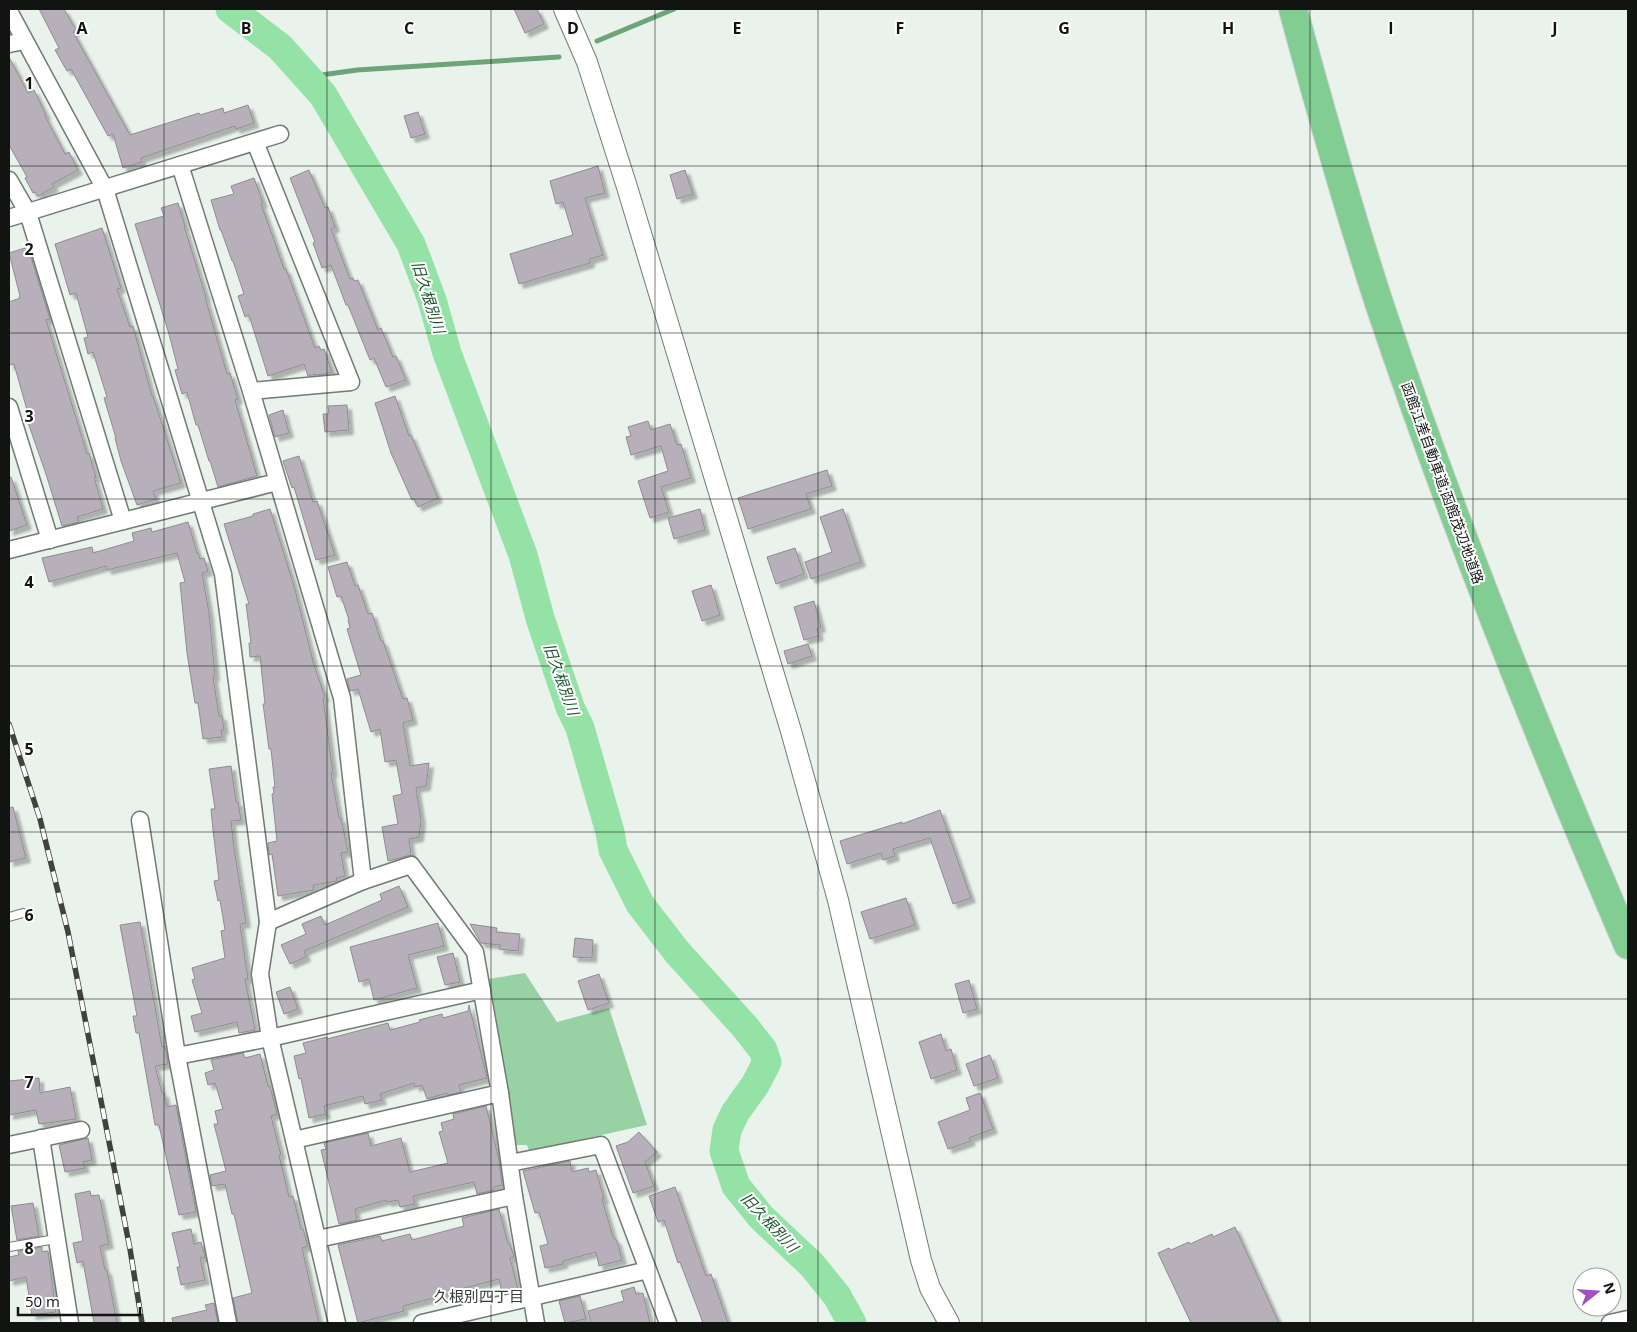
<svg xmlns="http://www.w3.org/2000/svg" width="1637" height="1332" font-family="'Open Sans','Noto Sans JP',sans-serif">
  <defs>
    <filter id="shadow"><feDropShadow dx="4.5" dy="4.5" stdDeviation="1" flood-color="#0004"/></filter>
  </defs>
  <rect width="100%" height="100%" fill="#e9f3eb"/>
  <polygon fill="#98d2a4" points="525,973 557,1022 609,1008 647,1125 529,1151 527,1145 516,1145 489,979"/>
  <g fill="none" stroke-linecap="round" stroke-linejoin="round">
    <g stroke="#6da479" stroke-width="5">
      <polyline points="597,41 674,9"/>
      <polyline points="307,77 357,70 559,57"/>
    </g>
    <polyline stroke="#94e2a5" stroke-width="29" points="230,9 280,47 323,95 411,244 432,300 447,353 523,555 540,618 570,707 580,728 610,832 613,850 640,904 677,952 745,1027 763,1050 767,1062 755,1085 735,1113 727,1130 724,1151 736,1186 761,1217 812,1265 837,1296 852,1323"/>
  </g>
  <g fill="#b7b0ba" stroke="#918a94" filter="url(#shadow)">
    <polygon points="39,9 64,9 76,30 73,32 130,135 199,113 200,115 223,108 224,113 248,105 254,123 236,129 235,126 141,158 142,162 123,168 113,134 108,136 71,69 67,71 55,50 59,48"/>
    <polygon points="514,9 537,9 544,24 525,33"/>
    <polygon points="9,57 28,93 34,90 46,115 45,116 65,154 69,152 78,170 52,184 54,187 38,196 35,192 33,193 25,178 27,177 9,145"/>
    <polygon points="418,112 425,134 411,138 404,116"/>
    <polygon points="598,166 605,193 585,198 603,255 590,259 590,263 519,284 510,254 573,235 563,202 556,204 550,181"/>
    <polygon points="309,170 325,208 328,207 335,227 331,229 350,279 353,278 354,281 358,280 378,330 381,328 393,357 396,356 406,380 386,387 374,358 370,360 348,305 346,305 331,265 322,268 313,243 315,242 290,178"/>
    <polygon points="685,170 693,194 677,199 670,175"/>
    <polygon points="254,178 263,203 261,204 274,240 284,269 286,269 315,348 319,346 321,350 324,349 332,372 325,374 315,375 315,374 308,376 304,364 268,376 249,315 245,317 238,296 244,294 233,261 232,261 221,230 220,230 211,200 234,194 231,186"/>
    <polygon points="178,203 185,226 184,226 206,297 205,297 227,374 230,373 238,399 235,400 257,476 218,487 210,461 209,461 198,425 196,425 187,392 182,394 175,370 178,369 169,334 135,224 164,216 161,208"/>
    <polygon points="102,228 121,288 117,289 130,327 133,326 152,396 153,396 181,483 153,491 156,499 137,505 121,461 115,438 116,438 104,398 107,397 93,352 88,354 84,338 88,337 76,293 70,295 55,244"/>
    <polygon points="28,247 50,319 46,320 87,454 89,453 96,477 94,477 103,509 77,517 79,522 62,526 46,474 24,411 27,410 14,364 9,365 9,302 20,298 19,296 20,296 9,253"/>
    <polygon points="395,396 409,436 411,435 438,498 418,507 414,499 412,500 391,453 375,403"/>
    <polygon points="347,405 349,430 325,432 323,414 329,414 328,406"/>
    <polygon points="283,410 289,433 275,437 269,415"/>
    <polygon points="648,421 651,430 670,424 677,445 681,444 691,478 661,487 669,512 650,518 638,481 668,471 661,446 631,455 626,437 631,436 628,427"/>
    <polygon points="299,456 313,502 317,501 335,555 316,560 294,487 292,488 283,461"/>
    <polygon points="827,470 832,486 806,494 811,509 748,529 738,498"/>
    <polygon points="11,477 27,525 9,531 9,478"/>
    <polygon points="270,509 294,586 314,665 325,697 323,698 333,773 331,773 339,818 341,818 348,852 341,853 345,876 336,878 337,881 313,885 314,890 278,896 272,854 269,855 268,843 277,841 272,794 274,793 273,787 275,787 271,749 269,749 264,711 263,704 265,704 260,656 250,657 249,643 251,643 246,604 249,604 224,524 253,516 253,514"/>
    <polygon points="700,509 705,530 674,539 668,518"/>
    <polygon points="843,509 861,562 811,579 805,562 832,552 820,517"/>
    <polygon points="188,522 197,553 198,553 200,559 204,558 208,571 202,573 209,613 215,676 213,677 219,716 222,716 224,730 221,730 222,737 203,739 198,703 195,703 187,653 180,583 185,582 177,553 107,570 106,566 49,582 42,558 92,547 93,553 134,541 132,533 151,528 152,532"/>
    <polygon points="795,548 804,574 776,584 767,557"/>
    <polygon points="347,562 355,586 358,585 368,614 372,613 381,641 383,641 403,699 407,698 413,720 403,723 410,766 429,763 426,786 416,788 421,820 419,837 409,839 411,855 388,861 382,827 398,824 393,796 402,794 396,760 385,762 380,729 371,732 358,689 350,691 347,679 361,675 347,629 350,628 348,620 349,620 341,596 337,597 328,567"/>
    <polygon points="711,585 720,615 702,621 692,591"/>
    <polygon points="814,601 821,627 817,629 819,636 804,640 794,607"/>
    <polygon points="808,644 812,656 788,664 784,651"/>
    <polygon points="231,766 236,802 238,802 241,820 231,821 234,848 246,923 240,924 248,979 245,979 255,1030 239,1033 237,1022 195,1032 191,1016 202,1013 192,980 195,979 192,968 225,958 221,931 225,930 220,900 218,901 214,881 219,880 213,830 211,809 215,809 209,769"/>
    <polygon points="13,807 26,858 9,862 9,808"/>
    <polygon points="940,810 971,898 953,904 930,838 893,849 895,856 883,860 881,853 847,864 840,841 902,822 902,824"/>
    <polygon points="399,886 408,907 304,951 306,957 290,964 281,945 306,934 302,924 321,916 325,925 382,900 380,894"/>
    <polygon points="906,898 915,925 870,939 861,912"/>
    <polygon points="140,922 162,1047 165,1046 168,1064 155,1066 162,1093 164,1093 167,1107 176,1105 196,1212 179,1215 159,1125 155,1125 139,1033 136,1033 133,1016 137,1016 120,925"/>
    <polygon points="438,923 444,946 408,955 417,988 374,1000 369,979 359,982 350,947"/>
    <polygon points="470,924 497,928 496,932 520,934 518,951 499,949 500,945 481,943"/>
    <polygon points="575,938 593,940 592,958 573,957"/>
    <polygon points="453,953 460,982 445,985 437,957"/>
    <polygon points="599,974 609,1003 588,1010 578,981"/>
    <polygon points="969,980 977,1009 963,1013 955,984"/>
    <polygon points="290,987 298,1009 284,1014 276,992"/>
    <polygon points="469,1005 487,1078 459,1085 461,1092 448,1095 447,1093 427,1099 422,1085 415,1087 414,1083 380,1094 382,1100 365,1104 363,1096 324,1106 326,1114 309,1118 301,1078 299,1079 294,1056 306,1053 303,1043 327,1037 327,1039 388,1023 390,1030 420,1022 419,1020 442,1014 443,1018 468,1011"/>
    <polygon points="941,1034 946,1051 951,1049 957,1070 931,1079 919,1042"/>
    <polygon points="243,1053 245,1058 260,1054 268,1086 270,1086 277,1114 271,1116 281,1155 279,1155 289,1197 293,1196 301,1229 303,1229 308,1246 302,1248 319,1323 238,1323 233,1298 252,1293 234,1214 232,1214 225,1184 212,1186 210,1175 226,1171 214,1124 218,1124 215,1111 223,1109 215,1083 208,1085 205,1073 214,1070 211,1060"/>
    <polygon points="990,1055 998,1078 974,1086 966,1064"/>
    <polygon points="39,1078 40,1093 70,1087 76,1119 39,1124 36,1110 9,1115 9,1081"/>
    <polygon points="980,1093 993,1129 969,1138 971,1141 948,1149 938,1122 970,1110 966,1098"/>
    <polygon points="486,1106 499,1160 502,1185 494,1187 494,1190 477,1194 474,1182 413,1196 415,1204 400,1207 398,1200 387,1202 386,1200 355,1209 357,1220 339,1224 321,1150 326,1149 324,1143 368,1133 371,1146 401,1138 410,1172 448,1163 439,1132 443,1131 441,1123 454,1119 453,1114"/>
    <polygon points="639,1132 657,1152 645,1162 654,1186 633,1193 616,1146 628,1142"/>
    <polygon points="88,1138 92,1160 83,1162 85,1168 65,1172 59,1145"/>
    <polygon points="570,1161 572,1172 588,1168 589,1172 596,1170 604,1199 602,1199 613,1237 617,1241 622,1260 599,1266 596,1252 563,1261 563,1264 545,1268 540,1246 548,1244 539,1212 535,1213 523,1171"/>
    <polygon points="675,1187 706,1276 711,1274 728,1323 703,1323 680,1262 678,1263 664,1220 658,1222 649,1196"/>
    <polygon points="90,1191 91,1196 99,1195 109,1244 100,1246 105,1270 107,1270 117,1323 94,1323 83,1261 77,1263 73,1243 83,1241 75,1194"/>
    <polygon points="33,1203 39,1236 17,1240 11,1206"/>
    <polygon points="499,1209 508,1244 510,1244 514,1257 510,1258 518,1289 502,1293 499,1279 461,1289 461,1291 403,1306 404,1311 358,1323 338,1245 380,1236 382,1241 410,1234 412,1240 464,1226 462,1218"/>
    <polygon points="1235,1227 1279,1323 1191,1323 1158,1253 1169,1248 1171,1250 1189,1242 1190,1244 1212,1234 1213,1237"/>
    <polygon points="191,1229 194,1244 201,1242 205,1257 200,1258 205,1280 181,1285 177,1267 180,1267 172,1233"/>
    <polygon points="42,1247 42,1252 48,1251 56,1312 32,1315 26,1277 9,1281 9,1257 19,1255 18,1251"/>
    <polygon points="634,1287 636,1294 643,1293 650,1323 591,1323 588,1311 624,1301 621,1291"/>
    <polygon points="580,1296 586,1319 565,1323 559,1301"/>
    <polygon points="214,1303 218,1323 173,1323 172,1318 207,1310 205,1305"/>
  </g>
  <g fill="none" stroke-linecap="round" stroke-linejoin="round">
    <g stroke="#717a73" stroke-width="10">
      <g id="service">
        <polyline points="9,917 23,913"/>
        <polyline points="9,1247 56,1239"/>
      </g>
    </g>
    <g stroke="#717a73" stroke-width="19">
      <g id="minor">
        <polyline points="9,11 105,189 223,574 268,922 260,974 270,1038 337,1323"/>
        <polyline points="9,44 24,41"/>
        <polyline points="180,165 251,391 342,698 363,881"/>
        <polyline points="9,180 28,213 123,521"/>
        <polyline points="9,218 280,134"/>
        <polyline points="251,391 351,382 255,142"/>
        <polyline points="9,407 50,540"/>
        <polyline points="9,550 277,482"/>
        <polyline points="140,820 177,1056 228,1323"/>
        <polyline points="268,922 363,881 411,865 475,952 500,1093 514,1196 536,1323"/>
        <polyline points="177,1056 270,1038 482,990"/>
        <polyline points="41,1138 70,1323"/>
        <polyline points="294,1140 500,1093"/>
        <polyline points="9,1145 81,1130"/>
        <polyline points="510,1163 601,1145 668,1323"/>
        <polyline points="318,1239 514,1196"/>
        <polyline points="422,1323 648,1270"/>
        <polyline points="1610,1323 1628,1319"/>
      </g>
    </g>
    <g stroke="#717a73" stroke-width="22">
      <polyline id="tertiary" points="564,9 587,62 627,187 791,731 838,900 921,1260 930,1288 949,1323"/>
    </g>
    <g stroke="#cfd0cf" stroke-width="30">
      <path id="motorway" d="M1293 9C1320 109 1348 208 1380 306 1453 523 1538 735 1628 945"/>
    </g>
    <use href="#service" stroke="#fff" stroke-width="8"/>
    <use href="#minor" stroke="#fff" stroke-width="16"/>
    <use href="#tertiary" stroke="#fff" stroke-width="20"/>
    <use href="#motorway" stroke="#82cd93" stroke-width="28"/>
    <g stroke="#3f433f" stroke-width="5.5">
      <polyline id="rail" points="9,724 40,819 68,932 130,1249 142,1323"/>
    </g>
    <use href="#rail" stroke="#fff" stroke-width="4" stroke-dasharray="11" stroke-linecap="butt"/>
  </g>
  <path fill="none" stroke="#111411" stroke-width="1" stroke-opacity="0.55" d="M164 9V1323M327 9V1323M491 9V1323M655 9V1323M818 9V1323M982 9V1323M1146 9V1323M1310 9V1323M1473 9V1323M9 166H1628M9 333H1628M9 499H1628M9 666H1628M9 832H1628M9 999H1628M9 1165H1628"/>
  <g text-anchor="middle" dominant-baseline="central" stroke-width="4" stroke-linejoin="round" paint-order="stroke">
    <g font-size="14" fill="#111411" stroke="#fff">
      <text transform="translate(1443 483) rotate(70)">函館江差自動車道;函館茂辺地道路</text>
    </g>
    <g font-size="15" font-style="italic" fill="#1e552e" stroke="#fff">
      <text transform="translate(429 297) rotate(72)">旧久根別川</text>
      <text transform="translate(562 679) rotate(70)">旧久根別川</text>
      <text transform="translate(770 1222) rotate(47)">旧久根別川</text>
    </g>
    <g font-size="15" fill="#333b35" stroke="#fff">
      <text x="479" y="1296">久根別四丁目</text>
    </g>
  </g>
  <g font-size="16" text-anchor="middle" font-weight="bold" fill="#111411" stroke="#fff" stroke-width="4" stroke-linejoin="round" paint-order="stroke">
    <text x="82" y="34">A</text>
    <text x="246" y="34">B</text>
    <text x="409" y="34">C</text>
    <text x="573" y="34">D</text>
    <text x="737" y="34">E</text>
    <text x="900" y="34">F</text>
    <text x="1064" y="34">G</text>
    <text x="1228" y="34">H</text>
    <text x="1391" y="34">I</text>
    <text x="1555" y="34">J</text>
    <text x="29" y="89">1</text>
    <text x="29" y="255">2</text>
    <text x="29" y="422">3</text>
    <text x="29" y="588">4</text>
    <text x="29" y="755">5</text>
    <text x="29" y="921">6</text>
    <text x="29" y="1088">7</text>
    <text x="29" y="1254">8</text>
  </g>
  <rect width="1637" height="1332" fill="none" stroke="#111411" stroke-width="20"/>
  <g transform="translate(1597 1292) rotate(73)"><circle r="24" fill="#ffffff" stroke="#a0a1a0"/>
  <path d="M0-4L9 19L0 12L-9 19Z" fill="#a050bf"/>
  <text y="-8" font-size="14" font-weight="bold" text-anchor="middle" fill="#111411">N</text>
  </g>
  <path d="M18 1307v8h122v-8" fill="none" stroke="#111411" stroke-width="2.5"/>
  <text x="25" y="1307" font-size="15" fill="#111411" stroke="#ffffff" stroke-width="4" paint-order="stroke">50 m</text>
</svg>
